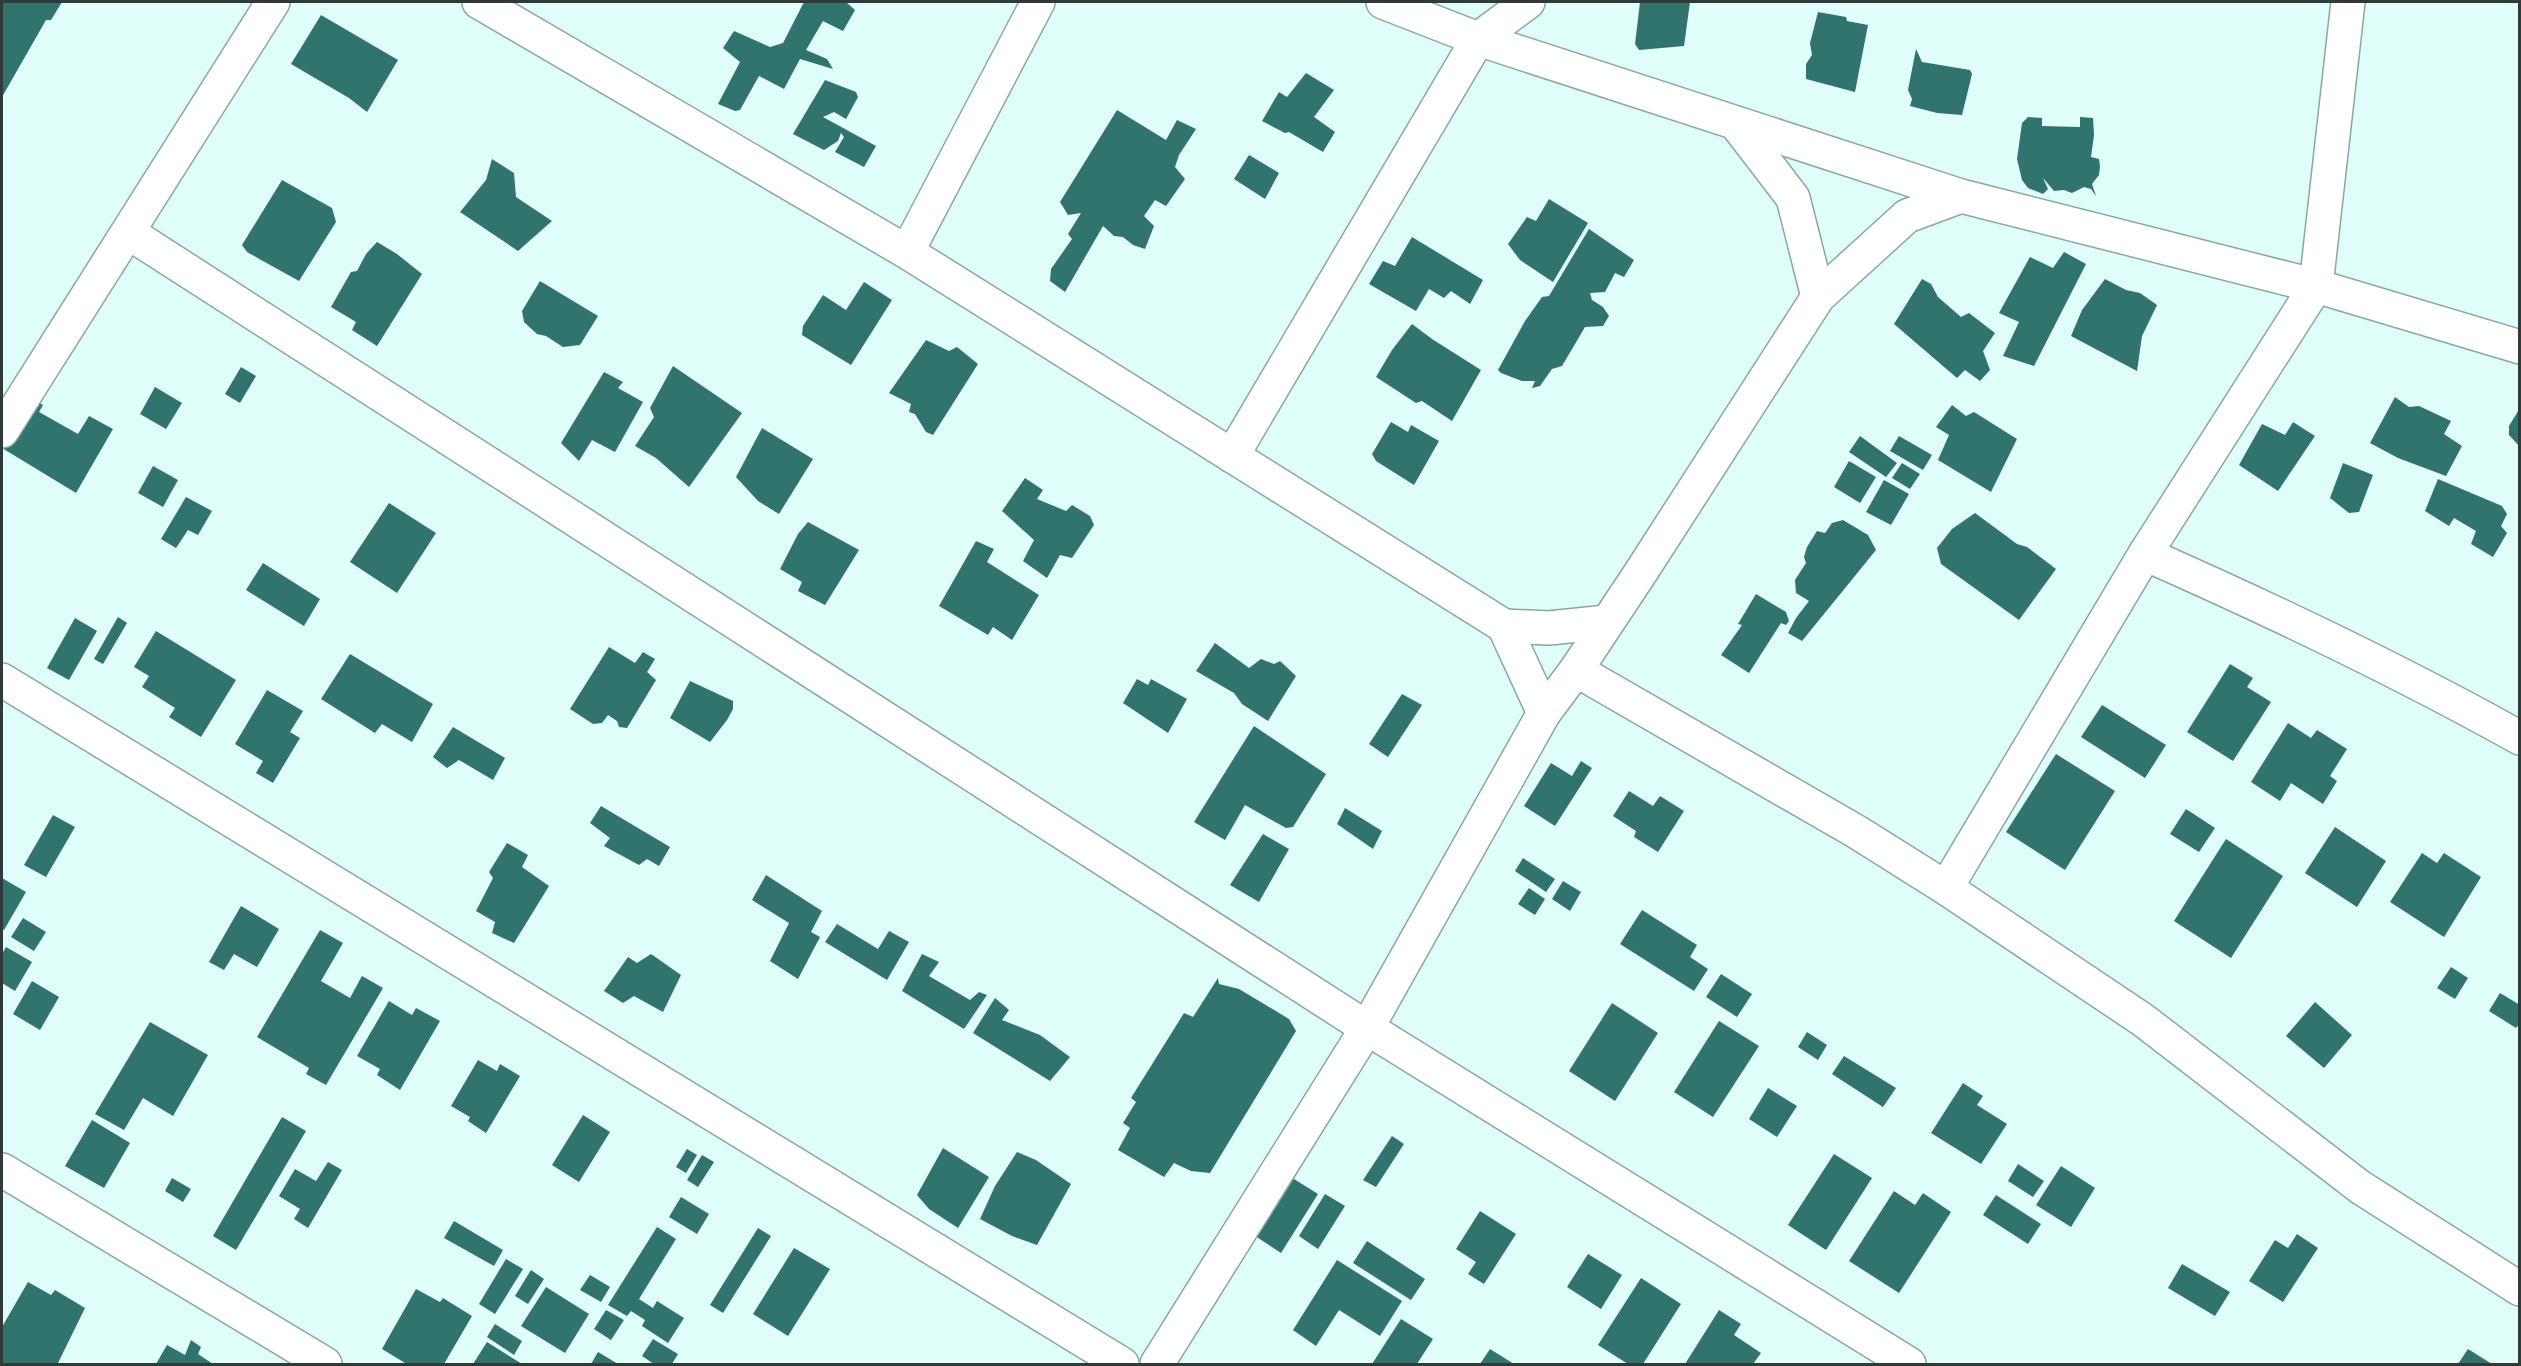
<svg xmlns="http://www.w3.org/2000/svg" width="2521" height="1366" font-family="Rubik,sans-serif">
  <rect width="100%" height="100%" fill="#dffdf9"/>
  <g fill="#30746d">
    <polygon points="2,2 62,2 51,20 46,20 2,97"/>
    <polygon points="804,2 846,2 855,10 843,31 823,21 806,50 827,59 833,69 800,59 784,89 759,76 740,110 735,111 718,104 740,62 723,48 734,31 770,47 783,43"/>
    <polygon points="1640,2 1690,2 1684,46 1639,50 1635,44"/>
    <polygon points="1818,12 1846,17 1847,21 1868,25 1855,92 1806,79 1806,64 1812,55 1810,43"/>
    <polygon points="321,15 398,60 367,112 349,98 291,64"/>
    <polygon points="1916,49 1922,62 1970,70 1972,74 1962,115 1937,113 1910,106 1912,99 1908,90"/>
    <polygon points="1306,73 1334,90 1314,117 1335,132 1323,152 1289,132 1285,133 1262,121 1279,92 1287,97"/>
    <polygon points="825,80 856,92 858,97 846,119 834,112 823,117 876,146 864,167 835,152 844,137 841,133 838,141 824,150 793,134"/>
    <polygon points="1117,110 1166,140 1177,120 1196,129 1179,155 1175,167 1185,179 1166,206 1155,200 1144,216 1154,226 1145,249 1133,245 1123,237 1114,236 1103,226 1065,292 1050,281 1051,269 1072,239 1068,234 1081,213 1068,215 1060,202"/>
    <polygon points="2028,117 2042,118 2042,126 2080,127 2080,117 2093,118 2094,135 2091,157 2099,159 2100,166 2099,175 2092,184 2096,196 2091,189 2084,187 2072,193 2064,190 2054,191 2043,178 2048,189 2043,194 2028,188 2022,180 2017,159 2022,123"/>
    <polygon points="1249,155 1279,173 1265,199 1234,179"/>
    <polygon points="492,159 514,173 516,197 552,221 518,251 460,212 486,180"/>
    <polygon points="282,180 332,208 336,222 299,281 247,252 242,245"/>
    <polygon points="1549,199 1588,223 1553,282 1520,260 1508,244 1527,217 1536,221"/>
    <polygon points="1589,229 1634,260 1624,277 1615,273 1605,292 1590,293 1592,300 1603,307 1609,316 1603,326 1585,327 1562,366 1552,369 1540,386 1532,388 1535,381 1522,381 1501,373 1498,370 1525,321 1542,297 1549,296"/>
    <polygon points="1412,237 1483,280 1470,304 1451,291 1444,298 1429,289 1416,311 1369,284 1383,261 1395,266"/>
    <polygon points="377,242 397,254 422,274 377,346 352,330 356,322 331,307 351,272 357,271 366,254"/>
    <polygon points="2064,252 2086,264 2034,366 2003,356 2019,322 1999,313 2030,257 2053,268"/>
    <polygon points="1922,279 1931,284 1938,297 1961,317 1969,313 1995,333 1983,351 1990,370 1980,381 1965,370 1957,378 1894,324"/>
    <polygon points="2105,279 2126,290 2140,293 2157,305 2142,336 2137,371 2071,336 2082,310"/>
    <polygon points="540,281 598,316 580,345 563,347 546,336 537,334 524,322 522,311"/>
    <polygon points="864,282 892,300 851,365 802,335 803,326 823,295 846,310"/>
    <polygon points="1412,324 1432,339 1481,370 1452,421 1422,401 1416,403 1376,377 1392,350"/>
    <polygon points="926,340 949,351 957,347 978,364 933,435 926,432 915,414 909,412 911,404 889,393"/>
    <polygon points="673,366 742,413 689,487 656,458 635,446 654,417 650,408"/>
    <polygon points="241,367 256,376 240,403 225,394"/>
    <polygon points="604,372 623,382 618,388 643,402 615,452 592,440 579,461 561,443"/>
    <polygon points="155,387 182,403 166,429 140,414"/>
    <polygon points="27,396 43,405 39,412 78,434 89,416 113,429 76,493 2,448 2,441"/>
    <polygon points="2395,397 2409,407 2419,406 2451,421 2444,434 2462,446 2446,476 2398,458 2370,443"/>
    <polygon points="1952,405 1966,416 1974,412 2017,439 1991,492 1938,460 1949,435 1936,427"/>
    <polygon points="2520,408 2520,447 2509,435 2509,426"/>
    <polygon points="1391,422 1408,432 1411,425 1439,441 1414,485 1376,461 1372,454"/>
    <polygon points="2293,422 2315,436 2278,491 2239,465 2262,424 2285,435"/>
    <polygon points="762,428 813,459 779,514 758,501 736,477"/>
    <polygon points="1860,436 1897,463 1886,477 1849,452"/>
    <polygon points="1899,436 1932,455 1923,470 1890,451"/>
    <polygon points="1849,461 1876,477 1860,503 1834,487"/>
    <polygon points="1902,463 1920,474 1910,489 1892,478"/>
    <polygon points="2343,463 2373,475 2359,512 2349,513 2330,498"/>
    <polygon points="153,466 178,480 163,507 138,493"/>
    <polygon points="1025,478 1043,490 1037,499 1066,511 1072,505 1090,516 1094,525 1072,558 1060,555 1047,578 1023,561 1034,540 1002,511"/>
    <polygon points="2438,479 2502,506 2507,514 2501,526 2507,533 2493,557 2471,544 2476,531 2454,518 2449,526 2425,511"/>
    <polygon points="1884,480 1909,494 1891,525 1866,512"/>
    <polygon points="186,497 212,511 198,535 188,530 176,548 161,539"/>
    <polygon points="389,503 436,533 397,593 350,562"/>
    <polygon points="1975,513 2017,544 2027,547 2056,569 2019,620 1941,564 1937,548 1952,529"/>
    <polygon points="1843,520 1868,535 1876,550 1802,641 1788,633 1796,618 1809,601 1796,593 1795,580 1806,563 1804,557 1807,547 1817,531 1825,533 1832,523"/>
    <polygon points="808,522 859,550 825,605 798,591 802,582 780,569 798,534"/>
    <polygon points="976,541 994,549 987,562 1039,595 1012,640 993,627 988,635 939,606"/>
    <polygon points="263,563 320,599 304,626 246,590"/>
    <polygon points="1756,594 1786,612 1789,621 1786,625 1781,623 1749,673 1721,655 1742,625 1738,624"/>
    <polygon points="118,617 127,623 103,664 94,659"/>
    <polygon points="75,618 97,631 69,680 47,668"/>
    <polygon points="156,631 236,680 201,737 169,717 175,708 142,687 149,676 134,667"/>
    <polygon points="1215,643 1249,668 1261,659 1274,664 1280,661 1296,676 1268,721 1242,704 1234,693 1196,671"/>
    <polygon points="609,647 635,663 643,652 655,659 647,672 656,680 627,728 619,727 617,721 608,715 602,723 593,724 570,709"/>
    <polygon points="350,654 433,704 412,742 382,724 375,733 321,699"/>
    <polygon points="2230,664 2253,678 2247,687 2271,702 2233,761 2187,732"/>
    <polygon points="1137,679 1148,685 1151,679 1187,699 1168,733 1123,703"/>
    <polygon points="690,681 733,701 733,709 727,720 710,742 670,718"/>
    <polygon points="267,690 303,711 290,732 300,738 273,783 256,773 263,761 235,744"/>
    <polygon points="1402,694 1422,705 1388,757 1369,744"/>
    <polygon points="2102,705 2166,745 2145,778 2081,737"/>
    <polygon points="2288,723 2311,738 2317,730 2347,749 2330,776 2337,781 2323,804 2291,783 2280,801 2251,782"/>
    <polygon points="1254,726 1326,774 1293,827 1286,828 1245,805 1225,840 1194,822"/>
    <polygon points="453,727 505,758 493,780 459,760 447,768 433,757"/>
    <polygon points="2056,754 2115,791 2065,870 2006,832"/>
    <polygon points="1581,761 1592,768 1555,826 1524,806 1551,763 1572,776"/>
    <polygon points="1629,791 1653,806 1660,796 1684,811 1658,852 1634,837 1636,831 1613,816"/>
    <polygon points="601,806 670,847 659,866 647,859 639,865 604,846 610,838 590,823"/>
    <polygon points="1345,808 1382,831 1373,849 1337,824"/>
    <polygon points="2186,809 2215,828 2199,852 2170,834"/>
    <polygon points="53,815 75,827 46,877 24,865"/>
    <polygon points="2335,827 2386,861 2357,907 2305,873"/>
    <polygon points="1263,834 1289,849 1259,902 1230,885"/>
    <polygon points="2226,839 2283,876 2231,958 2174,921"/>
    <polygon points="507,843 528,855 522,867 549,886 514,943 492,933 495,922 476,911 493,878 489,872"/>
    <polygon points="2422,853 2437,863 2444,853 2481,877 2444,937 2390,902"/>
    <polygon points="1523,858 1555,879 1546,892 1515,871"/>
    <polygon points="766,875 822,911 811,932 820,937 798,979 770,961 789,923 752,900"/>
    <polygon points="2,878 26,892 4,930 2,929"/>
    <polygon points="1563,881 1581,892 1570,911 1552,899"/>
    <polygon points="1529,888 1545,899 1535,915 1518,904"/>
    <polygon points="241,906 279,929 257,967 234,954 224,970 209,962"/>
    <polygon points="1642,910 1697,945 1690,957 1708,969 1694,991 1620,944"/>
    <polygon points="23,918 46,932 34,951 11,937"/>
    <polygon points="837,924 878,949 889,931 909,942 887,980 825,942"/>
    <polygon points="320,930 343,943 321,981 350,998 362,976 383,988 326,1085 306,1074 309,1068 257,1037"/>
    <polygon points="6,947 32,962 15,991 2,983 2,954"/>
    <polygon points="651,954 681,975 663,1012 634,996 623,1003 604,991 628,957 637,963"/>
    <polygon points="922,954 939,962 929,976 970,1000 979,992 987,995 964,1029 902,991"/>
    <polygon points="2451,967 2468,978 2455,999 2437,988"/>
    <polygon points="1721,974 1752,994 1737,1017 1706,997"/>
    <polygon points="1218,978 1219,984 1239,989 1289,1019 1296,1031 1210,1173 1191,1171 1174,1163 1164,1177 1118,1150 1130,1128 1123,1123 1136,1102 1131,1098 1184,1013 1193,1017"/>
    <polygon points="32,981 59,997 40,1030 13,1014"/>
    <polygon points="2500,993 2520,1005 2520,1023 2516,1028 2489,1011"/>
    <polygon points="995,998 1009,1010 1002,1020 1040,1035 1070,1057 1050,1081 973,1033"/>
    <polygon points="389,1001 412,1015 416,1008 440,1021 400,1090 377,1075 380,1069 357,1056"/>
    <polygon points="2315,1002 2352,1035 2324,1068 2286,1036"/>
    <polygon points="1612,1003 1658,1033 1615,1101 1569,1071"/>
    <polygon points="1719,1021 1759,1046 1713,1117 1674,1092"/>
    <polygon points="150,1022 208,1055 173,1116 143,1098 124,1130 95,1114"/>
    <polygon points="1807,1032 1827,1045 1818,1060 1798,1047"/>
    <polygon points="1844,1056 1896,1088 1883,1107 1832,1074"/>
    <polygon points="478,1060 497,1071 500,1064 520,1076 486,1133 468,1121 470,1117 451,1106"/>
    <polygon points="1963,1083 1983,1096 1977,1105 2007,1124 1981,1164 1931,1133"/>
    <polygon points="1768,1088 1797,1106 1777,1137 1749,1119"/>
    <polygon points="583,1115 610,1132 579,1182 552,1165"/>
    <polygon points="282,1117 306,1131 236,1250 213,1236"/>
    <polygon points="92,1120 130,1143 104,1188 65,1166"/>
    <polygon points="1392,1136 1404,1144 1376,1187 1363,1180"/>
    <polygon points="943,1148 989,1177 958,1228 929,1209 917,1195"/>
    <polygon points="687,1149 697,1155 686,1173 676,1167"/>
    <polygon points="1017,1152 1036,1160 1071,1184 1037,1245 1012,1236 980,1219 995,1186"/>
    <polygon points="1834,1154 1872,1178 1826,1250 1788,1225"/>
    <polygon points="702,1155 714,1162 698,1187 687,1180"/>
    <polygon points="328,1162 342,1170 308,1228 294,1219 300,1209 279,1196 295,1169 316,1181"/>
    <polygon points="2018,1164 2044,1181 2033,1197 2008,1181"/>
    <polygon points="2061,1166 2095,1188 2071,1227 2036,1205"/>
    <polygon points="1286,1174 1318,1194 1281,1253 1249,1232"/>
    <polygon points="172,1178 191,1189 183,1202 165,1191"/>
    <polygon points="1894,1191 1915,1205 1923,1193 1951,1212 1899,1293 1849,1261"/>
    <polygon points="1325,1194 1345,1206 1318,1249 1299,1236"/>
    <polygon points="1996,1195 2041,1224 2028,1244 1983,1215"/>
    <polygon points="681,1197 709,1214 697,1234 669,1217"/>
    <polygon points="1480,1211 1516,1234 1484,1284 1468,1274 1476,1262 1456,1249"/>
    <polygon points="454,1221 503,1250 494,1266 444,1238"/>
    <polygon points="657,1227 676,1239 639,1299 653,1308 657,1301 684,1318 668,1343 642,1326 645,1320 631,1311 627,1316 608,1305"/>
    <polygon points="758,1228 771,1236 723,1313 710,1305"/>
    <polygon points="2297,1234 2318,1248 2283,1302 2249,1281 2275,1240 2288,1248"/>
    <polygon points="1367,1241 1425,1279 1411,1300 1353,1263"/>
    <polygon points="794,1248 830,1269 788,1336 753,1314"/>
    <polygon points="1588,1254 1622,1275 1601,1309 1567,1287"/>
    <polygon points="506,1259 523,1269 495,1314 479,1304"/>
    <polygon points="1337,1260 1402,1301 1380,1336 1339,1310 1316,1346 1293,1330"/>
    <polygon points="2182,1264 2230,1292 2215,1316 2168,1288"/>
    <polygon points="531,1270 544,1279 528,1304 515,1296"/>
    <polygon points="590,1275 610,1287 601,1302 580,1290"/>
    <polygon points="1641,1278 1681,1304 1643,1364 1628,1364 1598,1345"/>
    <polygon points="28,1282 51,1295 55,1290 85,1308 58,1363 2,1364 2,1327"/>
    <polygon points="546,1287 589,1314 565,1353 521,1326"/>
    <polygon points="416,1289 440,1302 443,1298 472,1316 444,1364 403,1364 405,1363 382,1349"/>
    <polygon points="606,1310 624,1320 611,1340 594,1329"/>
    <polygon points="1719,1310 1741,1324 1734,1335 1761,1353 1753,1364 1685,1364"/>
    <polygon points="1401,1319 1433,1339 1417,1364 1372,1364"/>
    <polygon points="495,1324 522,1341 514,1355 487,1337"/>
    <polygon points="653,1339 678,1354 672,1364 654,1364 642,1356"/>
    <polygon points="191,1340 201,1347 198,1354 213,1364 156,1364 167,1345 185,1355"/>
    <polygon points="487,1342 522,1364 473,1364"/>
    <polygon points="1490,1349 1514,1364 1480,1364"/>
    <polygon points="2468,1349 2492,1364 2458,1364"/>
    <polygon points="598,1352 618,1364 591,1364"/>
  </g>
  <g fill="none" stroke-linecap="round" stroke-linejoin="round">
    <g stroke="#8ba7a3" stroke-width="36">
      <g id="minor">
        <polyline points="479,2 907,252 1504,626 1549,628 1607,622"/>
        <polyline points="1383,2 1478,39 1961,196 2316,286 2520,347"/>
        <polyline points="1737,125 1793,198 1818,297"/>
        <polyline points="129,233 1367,1028 1909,1364"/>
        <polyline points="907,252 1038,2"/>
        <path d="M2 431C93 289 182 144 273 2"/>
        <polyline points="1232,456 1478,39 1528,2"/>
        <path d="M2145 554C2272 610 2398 670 2520 738"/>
        <polyline points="1504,626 1544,713"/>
        <polyline points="1576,670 1857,832 1946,888 2143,1020 2360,1187 2520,1289"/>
        <polyline points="2,680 1122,1364"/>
        <polyline points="1946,888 2145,554 2316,286 2348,2"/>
        <polyline points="2,1170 325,1364"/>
        <polyline points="1157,1364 1367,1028 1544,713 1576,670 1641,572 1818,297 1907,216 1961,196"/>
      </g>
    </g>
    <use href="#minor" stroke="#fff" stroke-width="33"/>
  </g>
  <rect width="2521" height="1366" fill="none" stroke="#2f3a39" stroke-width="6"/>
</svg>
